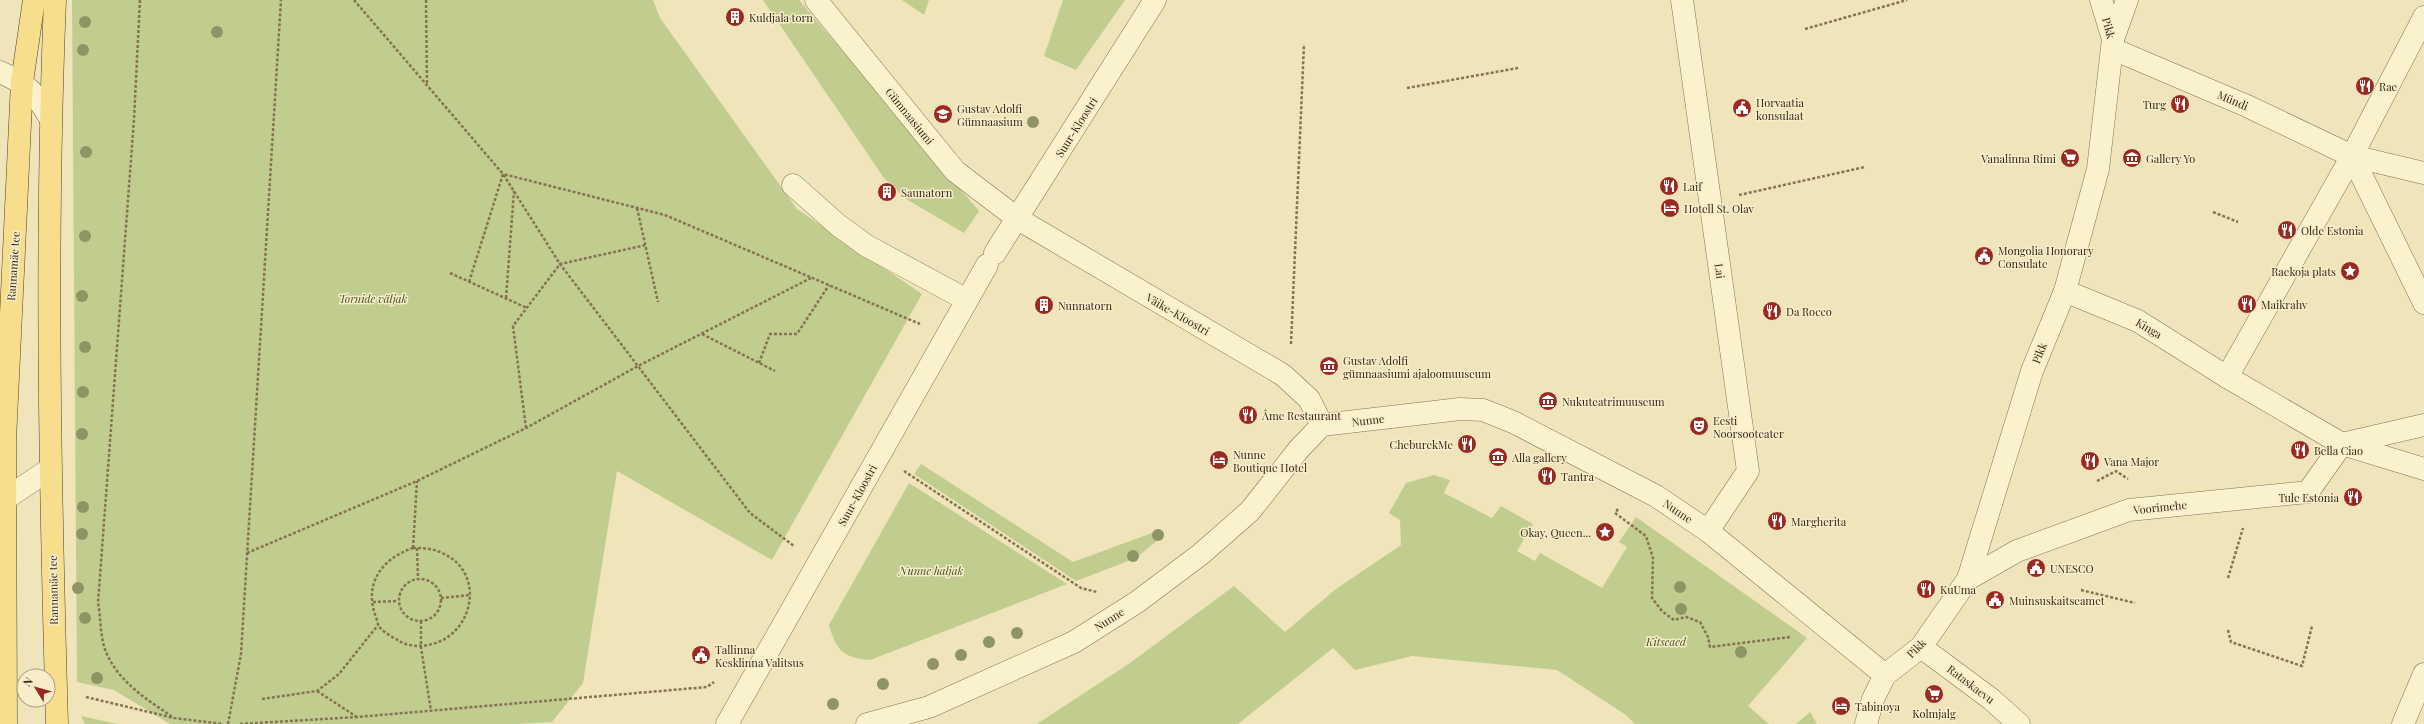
<svg xmlns="http://www.w3.org/2000/svg" width="2424" height="724" font-family="'Playfair Display',serif">
  <rect width="100%" height="100%" fill="#efe4ba"/>
  <g fill="#c1cd8e">
    <polygon points="72,0 653,0 660,18 797,209 922,294 772,560 617,471 583,683 552,722 518,724 170,724 114,690 77,682"/>
    <polygon points="763,0 799,0 979,211 964,233 906,199 884,178"/>
    <polygon points="902,0 929,0 924,15"/>
    <polygon points="1063,0 1125,0 1076,70 1044,56"/>
    <polygon points="921,464 1073,562 1160,530 1164,535 1136,558 1076,581 914,474"/>
    <polygon points="1434,475 1450,480 1444,493 1492,518 1501,506 1533,524 1517,551 1535,561 1540,553 1602,588 1627,547 1619,542 1636,517 1793,628 1807,638 1748,706 1769,724 1635,724 1626,715 1557,670 1412,656 1355,670 1333,648 1238,724 1037,724 1130,663 1234,586 1285,632 1336,589 1401,545 1400,520 1389,513 1406,483"/>
    <path d="M909 483 1067 584 870 660C843 658 836 650 829 625Z"/>
    <polygon points="1810,712 1817,724 1796,724"/>
    <polygon points="81,716 117,724 85,724"/>
  </g>
  <g fill="none" stroke-linecap="round" stroke-linejoin="round">
    <g stroke="#867354" stroke-width="23">
      <g id="minor">
        <polyline points="816,0 955,171 1018,219 1283,375 1309,399 1322,425"/>
        <polyline points="1682,0 1748,471 1708,531"/>
        <polyline points="2424,17 2352,156 2227,377 2342,444 2424,469"/>
        <polyline points="2113,39 2127,0"/>
        <polyline points="2113,49 2247,106 2352,156 2424,173"/>
        <path d="M0 72C27 84 35 92 50 118"/>
        <polyline points="2352,156 2424,303"/>
        <polyline points="793,185 838,225 867,246 967,300"/>
        <polyline points="995,253 1155,0"/>
        <polyline points="2065,291 2138,321 2227,377"/>
        <polyline points="0,499 5,499 50,469"/>
        <polyline points="1968,579 2017,551 2129,510 2308,492 2342,444 2424,425"/>
        <polyline points="1921,647 1991,699 2019,724"/>
        <polyline points="727,724 987,265"/>
        <polyline points="867,724 929,707 1074,642 1137,602 1201,554 1250,511 1299,449 1322,425 1460,409 1483,410 1513,422 1656,496 1708,531 1885,675"/>
        <polyline points="1866,724 1873,699 1885,675 1921,647 1968,579 2032,371 2065,291 2098,169 2113,39 2101,0"/>
        <polyline points="2403,724 2424,674"/>
      </g>
    </g>
    <g stroke="#534029" stroke-width="23">
      <g id="major">
        <path d="M55 0C45 241 50 483 57 724"/>
        <polyline points="6,724 5,440 22,82 34,0"/>
      </g>
    </g>
    <g stroke="#867354" stroke-width="2.5" stroke-dasharray="3 2" stroke-linecap="butt">
      <path d="M140 0 134 119 98 603C101 618 100 638 106 652 119 683 148 700 174 718"/>
      <polyline points="354,0 503,174 560,264 750,513 794,546"/>
      <polyline points="426,0 427,83"/>
      <polyline points="1805,29 1907,0"/>
      <polyline points="1407,88 1518,68"/>
      <polyline points="1739,195 1865,167"/>
      <polyline points="637,208 658,302"/>
      <polyline points="2213,212 2238,222"/>
      <polyline points="450,273 527,308"/>
      <polyline points="469,282 503,174 665,215 920,324"/>
      <polyline points="506,298 514,191"/>
      <polyline points="702,334 775,371"/>
      <polyline points="1291,344 1304,44"/>
      <polyline points="759,363 770,334 797,334 829,285"/>
      <polyline points="526,428 513,326 560,264 646,245"/>
      <polyline points="904,471 1081,588 1097,592"/>
      <polyline points="2097,481 2116,471 2128,479"/>
      <polyline points="1618,509 1615,513 1646,536 1653,558 1652,598 1662,611 1674,620 1686,617 1700,622 1708,637 1710,647 1790,637"/>
      <path d="M413 548C423 548 432 548 442 553 487 572 474 637 428 645 418 647 408 646 399 641 393 637 380 631 378 624 377 619 374 613 373 607 367 578 386 557 413 548Z"/>
      <polyline points="413,548 417,481"/>
      <polyline points="417,548 418,579"/>
      <polyline points="247,553 417,481 526,428 638,366 811,278"/>
      <polyline points="2228,578 2243,528"/>
      <circle cx="420" cy="600" r="21"/>
      <polyline points="2081,590 2135,603"/>
      <polyline points="441,598 470,595"/>
      <polyline points="373,602 398,601"/>
      <polyline points="421,621 421,647 431,711"/>
      <polyline points="2228,630 2231,642 2302,666 2312,626"/>
      <polyline points="317,691 357,717"/>
      <polyline points="86,697 174,718 223,724"/>
      <polyline points="262,699 317,691 339,674 378,625"/>
      <polyline points="228,724 241,654 281,0"/>
      <polyline points="240,724 357,717 707,687 714,682"/>
    </g>
    <use href="#minor" stroke="#faf1cd" stroke-width="22"/>
    <use href="#major" stroke="#f7de8d" stroke-width="22"/>
  </g>
  <g fill="#8f9465">
    <circle cx="85" cy="22" r="6"/>
    <circle cx="217" cy="32" r="6"/>
    <circle cx="83" cy="50" r="6"/>
    <circle cx="1033" cy="122" r="6"/>
    <circle cx="86" cy="152" r="6"/>
    <circle cx="85" cy="236" r="6"/>
    <circle cx="82" cy="296" r="6"/>
    <circle cx="85" cy="347" r="6"/>
    <circle cx="83" cy="392" r="6"/>
    <circle cx="82" cy="434" r="6"/>
    <circle cx="83" cy="507" r="6"/>
    <circle cx="82" cy="534" r="6"/>
    <circle cx="1158" cy="535" r="6"/>
    <circle cx="1133" cy="556" r="6"/>
    <circle cx="1680" cy="587" r="6"/>
    <circle cx="78" cy="588" r="6"/>
    <circle cx="1681" cy="609" r="6"/>
    <circle cx="85" cy="618" r="6"/>
    <circle cx="1017" cy="633" r="6"/>
    <circle cx="989" cy="642" r="6"/>
    <circle cx="1741" cy="652" r="6"/>
    <circle cx="961" cy="655" r="6"/>
    <circle cx="933" cy="664" r="6"/>
    <circle cx="97" cy="678" r="6"/>
    <circle cx="883" cy="684" r="6"/>
    <circle cx="833" cy="704" r="6"/>
  </g>
  <defs>
    <g id="building-disc" transform="scale(1)"><circle r="9.5" fill="#982a21" stroke="#f7edc9"/><path d="M-4-6H4V6H1V3H-1V6H-4ZM-2.5-4.3h1.7v1.8h-1.7ZM.8-4.3h1.7v1.8H.8ZM-2.5-1h1.7V.8h-1.7ZM.8-1h1.7V.8H.8Z" fill="#fff"/></g>
    <g id="restaurant-disc" transform="scale(1)"><circle r="9.5" fill="#982a21" stroke="#f7edc9"/><path d="M-5-6h1v4h1v-4h1v4h1v-4h1v5L-1.5 .5V6h-2V.5L-5-1ZM5-6V6H3V1.5H1.5Q1.5-4 5-6Z" fill="#fff"/></g>
    <g id="civic-disc" transform="scale(1)"><circle r="9.5" fill="#982a21" stroke="#f7edc9"/><path d="M-.6-6.5H3V-4.5H.6V-3L4-1V1h2V6H-6V1h2V-1L-.6-3ZM-1.2 2.5V6h2.4V2.5Z" fill="#fff"/></g>
    <g id="school-disc" transform="scale(1)"><circle r="9.5" fill="#982a21" stroke="#f7edc9"/><path d="M0-5L7-2L0 1L-7-2ZM-4 1L0 2.5L4 1V4Q0 6-4 4Z" fill="#fff"/></g>
    <g id="supermarket-disc" transform="scale(1)"><circle r="9.5" fill="#982a21" stroke="#f7edc9"/><path d="M-6-5.5h2.5l.6 2H6L4.5 2H-2.5L-4.4-4H-6ZM-1.5 3.2a1.3 1.3 0 1 0 .1 0ZM3 3.2a1.3 1.3 0 1 0 .1 0Z" fill="#fff"/></g>
    <g id="museum-disc" transform="scale(1)"><circle r="9.5" fill="#982a21" stroke="#f7edc9"/><path d="M0-6L6-3V-2H-6V-3ZM-5-1h2V3h-2ZM-1-1h2V3h-2ZM3-1h2V3H3ZM-6 4H6V6H-6Z" fill="#fff"/></g>
    <g id="hotel-disc" transform="scale(1)"><circle r="9.5" fill="#982a21" stroke="#f7edc9"/><path d="M-6-4.5h1.5V1H6V5H4.5V3h-9V5H-6ZM-4 0a1.8 1.8 0 1 1 3.6 0ZM.5 0V-2.5h3Q6-2.5 6 0Z" fill="#fff"/></g>
    <g id="sight-disc" transform="scale(1)"><circle r="9.5" fill="#982a21" stroke="#f7edc9"/><path d="M0-6L1.8-2.2L6-1.7L2.9 1.2L3.7 5.4L0 3.3L-3.7 5.4L-2.9 1.2L-6-1.7L-1.8-2.2Z" fill="#fff"/></g>
    <g id="theatre-disc" transform="scale(1)"><circle r="9.5" fill="#982a21" stroke="#f7edc9"/><path d="M-5-5.5Q0-4 5-5.5V0Q5 5 0 6Q-5 5-5 0ZM-3.3-2.5H-1v1.5H-3.3ZM1-2.5H3.3v1.5H1ZM-2.8 1Q0 5.5 2.8 1Z" fill="#fff"/></g>
  </defs>
  <g fill-rule="evenodd">
    <use href="#building-disc" x="735" y="17"/>
    <use href="#restaurant-disc" x="2365" y="86"/>
    <use href="#restaurant-disc" x="2180" y="104"/>
    <use href="#civic-disc" x="1742" y="108"/>
    <use href="#school-disc" x="943" y="114"/>
    <use href="#supermarket-disc" x="2070" y="158"/>
    <use href="#museum-disc" x="2132" y="158"/>
    <use href="#restaurant-disc" x="1669" y="186"/>
    <use href="#building-disc" x="887" y="192"/>
    <use href="#hotel-disc" x="1670" y="208"/>
    <use href="#restaurant-disc" x="2287" y="230"/>
    <use href="#civic-disc" x="1984" y="256"/>
    <use href="#sight-disc" x="2350" y="271"/>
    <use href="#restaurant-disc" x="2247" y="304"/>
    <use href="#building-disc" x="1044" y="305"/>
    <use href="#restaurant-disc" x="1772" y="311"/>
    <use href="#museum-disc" x="1329" y="366"/>
    <use href="#museum-disc" x="1548" y="401"/>
    <use href="#restaurant-disc" x="1248" y="415"/>
    <use href="#theatre-disc" x="1699" y="426"/>
    <use href="#restaurant-disc" x="1467" y="444"/>
    <use href="#restaurant-disc" x="2300" y="450"/>
    <use href="#museum-disc" x="1498" y="457"/>
    <use href="#hotel-disc" x="1219" y="460"/>
    <use href="#restaurant-disc" x="2090" y="461"/>
    <use href="#restaurant-disc" x="1547" y="476"/>
    <use href="#restaurant-disc" x="2353" y="497"/>
    <use href="#restaurant-disc" x="1777" y="521"/>
    <use href="#sight-disc" x="1605" y="532"/>
    <use href="#civic-disc" x="2036" y="568"/>
    <use href="#restaurant-disc" x="1926" y="589"/>
    <use href="#civic-disc" x="1995" y="600"/>
    <use href="#civic-disc" x="701" y="655"/>
    <use href="#supermarket-disc" x="1934" y="694"/>
    <use href="#hotel-disc" x="1841" y="706"/>
  </g>
  <g text-anchor="middle" dominant-baseline="central" stroke-width="3" stroke-linejoin="round" paint-order="stroke">
    <g font-size="11" fill="#352919" stroke="#f7edc9" text-anchor="start">
      <text x="749" y="17">Kuldjala torn</text>
      <text x="2379" y="86">Rae</text>
      <text x="1756" y="102">Horvaatia<tspan x="1756" dy="13">konsulaat</tspan></text>
      <text x="2166" y="104" text-anchor="end">Turg</text>
      <text x="957" y="108">Gustav Adolfi<tspan x="957" dy="13">Gümnaasium</tspan></text>
      <text x="2056" y="158" text-anchor="end">Vanalinna Rimi</text>
      <text x="2146" y="158">Gallery Yo</text>
      <text x="1683" y="186">Laif</text>
      <text x="901" y="192">Saunatorn</text>
      <text x="1684" y="208">Hotell St. Olav</text>
      <text x="2301" y="230">Olde Estonia</text>
      <text x="1998" y="250">Mongolia Honorary<tspan x="1998" dy="13">Consulate</tspan></text>
      <text x="2336" y="271" text-anchor="end">Raekoja plats</text>
      <text x="2261" y="304">Maikrahv</text>
      <text x="1058" y="305">Nunnatorn</text>
      <text x="1786" y="311">Da Rocco</text>
      <text x="1343" y="360">Gustav Adolfi<tspan x="1343" dy="13">gümnaasiumi ajaloomuuseum</tspan></text>
      <text x="1562" y="401">Nukuteatrimuuseum</text>
      <text x="1262" y="415">Âme Restaurant</text>
      <text x="1713" y="420">Eesti<tspan x="1713" dy="13">Noorsooteater</tspan></text>
      <text x="1453" y="444" text-anchor="end">CheburekMe</text>
      <text x="2314" y="450">Bella Ciao</text>
      <text x="1233" y="454">Nunne<tspan x="1233" dy="13">Boutique Hotel</tspan></text>
      <text x="1512" y="457">Alla gallery</text>
      <text x="2104" y="461">Vana Major</text>
      <text x="1561" y="476">Tantra</text>
      <text x="2339" y="497" text-anchor="end">Tule Estonia</text>
      <text x="1791" y="521">Margherita</text>
      <text x="1591" y="532" text-anchor="end">Okay, Queen...</text>
      <text x="2050" y="568">UNESCO</text>
      <text x="1940" y="589">KuUma</text>
      <text x="2009" y="600">Muinsuskaitseamet</text>
      <text x="715" y="649">Tallinna<tspan x="715" dy="13">Kesklinna Valitsus</tspan></text>
      <text x="1855" y="706">Tabinoya</text>
      <text x="1934" y="713" text-anchor="middle">Kolmjalg</text>
    </g>
    <g font-size="11" fill="#352919" stroke="#f7edc9">
      <text transform="translate(2109 28) rotate(75)">Pikk</text>
      <text transform="translate(2233 100) rotate(23)">Mündi</text>
      <text transform="translate(910 116) rotate(51)">Gümnaasiumi</text>
      <text transform="translate(1076 127) rotate(-58)">Suur-Kloostri</text>
      <text transform="translate(13 266) rotate(-86)">Rannamäe tee</text>
      <text transform="translate(1720 271) rotate(82)">Lai</text>
      <text transform="translate(1178 314) rotate(30)">Väike-Kloostri</text>
      <text transform="translate(2149 328) rotate(31)">Kinga</text>
      <text transform="translate(2039 353) rotate(-68)">Pikk</text>
      <text transform="translate(1368 420) rotate(-7)">Nunne</text>
      <text transform="translate(857 495) rotate(-61)">Suur-Kloostri</text>
      <text transform="translate(2160 507) rotate(-6)">Voorimehe</text>
      <text transform="translate(1678 511) rotate(34)">Nunne</text>
      <text transform="translate(53 590) rotate(-91)">Rannamäe tee</text>
      <text transform="translate(1109 619) rotate(-33)">Nunne</text>
      <text transform="translate(1916 648) rotate(-45)">Pikk</text>
      <text transform="translate(1971 684) rotate(37)">Rataskaevu</text>
    </g>
    <g font-size="11" font-style="italic" fill="#41521f" stroke="#f7edc9">
      <text x="373" y="298">Tornide väljak</text>
      <text x="931" y="570">Nunne haljak</text>
      <text x="1666" y="641">Kitseaed</text>
    </g>
  </g>
  <g transform="translate(36 688) rotate(307)"><circle r="19" fill="#f7edc9" stroke="#a99f83"/>
  <path d="M0-3L7 15L0 10L-7 15Z" fill="#982a21"/>
  <text y="-6" font-size="11" font-weight="bold" text-anchor="middle" fill="#352919">N</text>
  </g>
</svg>
